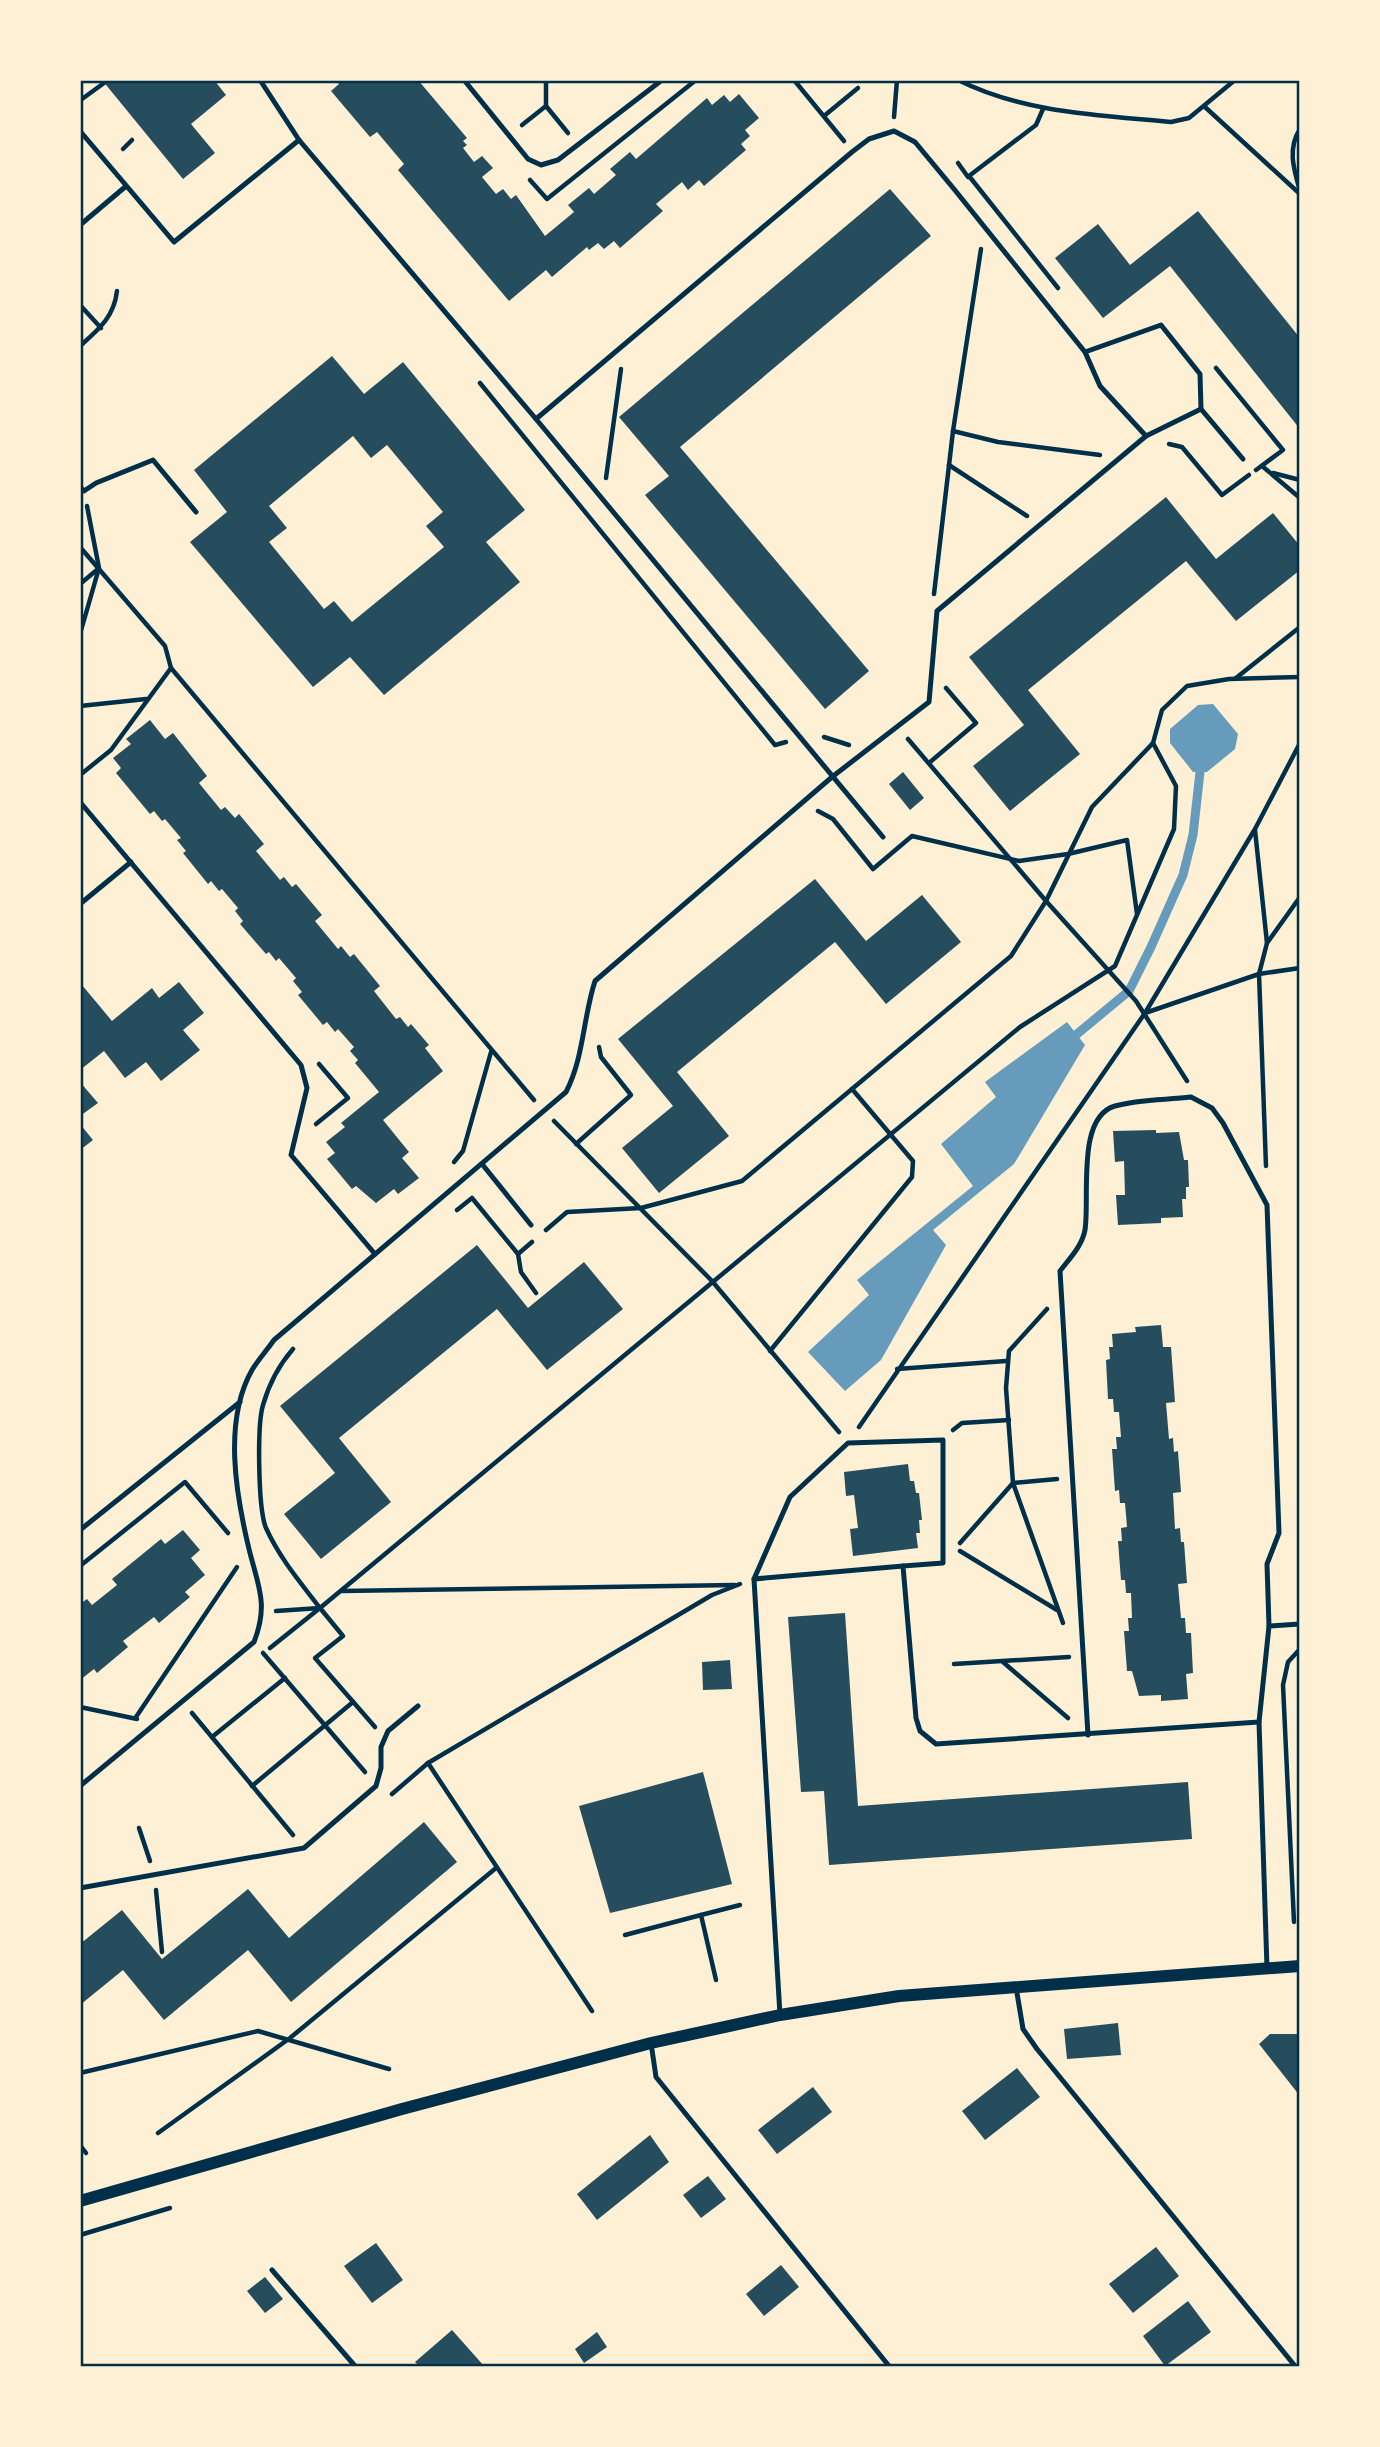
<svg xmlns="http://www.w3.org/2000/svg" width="1380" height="2447" font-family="Overpass,sans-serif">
  <rect width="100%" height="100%" fill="#fdf0d5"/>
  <g fill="#669bbc">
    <polygon points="1213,704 1238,734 1235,749 1207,772 1193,772 1170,743 1170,729 1198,705"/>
    <polygon points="1067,1022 1085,1045 1014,1164 933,1230 946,1245 881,1360 845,1391 808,1352 869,1295 857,1280 973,1186 941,1144 996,1097 985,1082"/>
  </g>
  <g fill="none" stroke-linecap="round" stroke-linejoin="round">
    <polyline stroke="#669bbc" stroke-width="9" points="1077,1034 1129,991 1151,947 1183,875 1193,835 1200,772"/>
  </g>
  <g fill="#264d5e" fill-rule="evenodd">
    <polygon points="102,80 214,80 226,95 191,124 215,153 183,179"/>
    <polygon points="336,80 418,80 467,138 463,141 467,145 463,148 474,162 482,156 493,168 482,177 496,194 503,189 511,199 516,195 545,236 574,212 568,205 589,188 594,194 616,175 610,169 630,152 636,159 707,98 712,105 724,95 730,102 739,94 759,118 745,130 750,136 741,144 746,150 704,186 699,180 688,190 682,182 656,204 663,211 620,248 614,241 604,249 598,243 589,250 587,247 552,277 546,270 509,301 398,170 404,164 377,132 370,137 331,91 339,84"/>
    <polygon points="890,189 931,236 680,447 869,671 825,709 645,495 669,476 619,417"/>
    <polygon points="1198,211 1300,338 1300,429 1170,266 1103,318 1055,258 1098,224 1130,265"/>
    <path d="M332 356 364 394 403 362 525 510 486 542 520 582 384 695 350 657 313 687 190 542 227 512 194 470ZM353 436 371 458 387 445 443 512 426 526 444 547 352 622 334 601 324 609 269 542 287 528 269 506Z"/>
    <polygon points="1166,497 1216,559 1273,513 1300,546 1300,570 1236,621 1186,561 1028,690 1080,754 1010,811 973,766 1024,725 969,657"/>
    <polygon points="150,720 165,739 173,733 207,776 199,783 221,810 225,807 235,818 239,814 264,844 256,851 280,880 284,877 292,887 296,884 322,915 315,921 338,949 341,946 350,957 354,954 380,986 374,991 396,1019 400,1017 408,1027 411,1024 429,1045 425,1048 443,1071 383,1120 409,1152 402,1158 419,1178 398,1194 394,1189 376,1203 356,1186 352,1189 327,1159 335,1153 326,1142 345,1127 341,1123 379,1092 355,1063 358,1060 350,1051 354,1047 338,1029 335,1032 327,1022 323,1025 298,995 302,992 293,981 296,978 279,958 276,961 269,952 266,954 240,924 243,921 235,911 238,908 222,889 219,891 211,881 208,884 183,853 186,851 177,840 181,838 165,819 162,821 154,811 150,814 116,773 121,768 113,758 131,744 126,739"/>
    <polygon points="903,772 924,798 910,810 889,784"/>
    <polygon points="815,879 866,941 922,895 961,942 886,1004 835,942 677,1072 729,1136 659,1193 622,1148 673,1106 618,1039"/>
    <polygon points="179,982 204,1013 183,1030 200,1050 161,1081 146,1062 125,1078 104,1051 80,1070 80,986 82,985 112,1021 152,988 159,998"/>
    <polygon points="80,1082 98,1103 80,1116"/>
    <polygon points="80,1124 93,1140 80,1150"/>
    <polygon points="1156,1130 1156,1133 1179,1132 1184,1160 1188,1160 1189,1187 1186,1187 1186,1199 1182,1199 1183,1217 1161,1218 1161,1223 1118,1225 1116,1195 1125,1195 1124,1161 1115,1162 1113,1131"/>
    <polygon points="477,1245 528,1308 584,1262 623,1309 547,1370 497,1309 339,1438 391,1502 321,1559 284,1514 335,1473 280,1406"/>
    <polygon points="1161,1325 1163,1347 1171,1347 1175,1402 1166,1403 1169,1439 1173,1438 1174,1452 1178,1451 1181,1492 1173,1493 1175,1529 1180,1528 1181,1542 1184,1542 1187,1583 1178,1584 1181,1618 1185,1618 1186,1633 1191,1633 1193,1673 1186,1674 1188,1699 1161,1701 1161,1695 1139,1696 1132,1671 1127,1671 1124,1631 1129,1631 1128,1618 1132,1618 1131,1593 1126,1593 1125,1580 1121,1580 1118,1541 1122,1541 1121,1528 1127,1527 1125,1503 1120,1503 1119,1490 1115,1491 1112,1449 1117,1449 1116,1437 1121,1437 1119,1412 1114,1412 1113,1399 1108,1399 1106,1360 1110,1359 1109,1347 1113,1347 1112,1334 1136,1332 1135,1327"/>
    <polygon points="908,1464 910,1481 914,1481 916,1493 919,1493 922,1520 919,1520 920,1533 916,1533 918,1548 853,1556 850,1529 858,1528 854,1495 846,1496 844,1472"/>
    <polygon points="183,1530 200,1550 191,1558 205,1575 185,1592 190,1597 159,1623 154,1617 123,1641 128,1647 97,1673 94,1669 80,1680 80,1604 87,1599 92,1605 117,1585 112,1579 161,1539 165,1544"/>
    <polygon points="845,1613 858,1806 1188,1782 1192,1839 829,1865 824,1791 801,1792 788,1617"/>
    <polygon points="730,1660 732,1689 703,1690 702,1662"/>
    <polygon points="703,1772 732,1884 610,1913 579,1806"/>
    <polygon points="424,1822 457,1862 291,2002 248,1950 164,2020 123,1970 80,2005 80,1944 122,1910 162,1959 248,1889 289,1938"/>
    <polygon points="1118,2023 1121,2055 1067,2059 1064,2029"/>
    <polygon points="1270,2034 1300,2034 1300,2096 1259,2044"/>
    <polygon points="1017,2068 1040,2097 985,2140 962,2111"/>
    <polygon points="813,2087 832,2112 777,2154 758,2130"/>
    <polygon points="650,2135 669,2162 597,2220 577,2194"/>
    <polygon points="708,2176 726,2199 701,2218 683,2195"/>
    <polygon points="376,2243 403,2280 372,2303 344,2266"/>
    <polygon points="1156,2247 1179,2276 1133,2313 1109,2284"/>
    <polygon points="781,2265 799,2287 764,2316 746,2294"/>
    <polygon points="265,2277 283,2299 265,2313 247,2291"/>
    <polygon points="1188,2301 1211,2332 1165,2366 1143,2336"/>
    <polygon points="452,2330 484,2366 419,2366 415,2362"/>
    <polygon points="597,2332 607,2347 584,2363 575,2349"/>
  </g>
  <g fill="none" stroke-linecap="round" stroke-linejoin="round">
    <g stroke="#003049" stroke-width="4.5">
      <polyline points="794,80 844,141"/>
      <path d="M958 80C1024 113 1098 115 1171 122L1189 118 1235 80"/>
      <polyline points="82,99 104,83"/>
      <polyline points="546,106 568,133"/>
      <polyline points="1205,107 1300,194"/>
      <polyline points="1043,109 1036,125 969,176 1058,288"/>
      <polyline points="824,116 858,88"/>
      <polyline points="894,117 897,80"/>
      <polyline points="522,125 546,106 546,80"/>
      <path d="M1300 129C1287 149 1294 170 1300 191"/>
      <polyline points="123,149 132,140"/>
      <polyline points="958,163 968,177"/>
      <polyline points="530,180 547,199 696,80"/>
      <polyline points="80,305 101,328"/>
      <path d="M80 346C99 329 114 317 117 291"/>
      <polyline points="1216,368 1283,450 1256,470"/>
      <polyline points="480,383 775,745 786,742"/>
      <polyline points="953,431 998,442 1100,455"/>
      <polyline points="1169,444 1182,447 1222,495 1249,475"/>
      <polyline points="949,465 1027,516"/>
      <polyline points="1262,466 1300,498"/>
      <polyline points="1273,473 1300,480"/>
      <polyline points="606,478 621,369"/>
      <polyline points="80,547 165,646 171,668 534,1100"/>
      <polyline points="80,584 98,569"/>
      <polyline points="934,594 953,431 981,249"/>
      <polyline points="80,634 99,568 87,506"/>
      <polyline points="1236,678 1300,627"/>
      <polyline points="80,706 146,699"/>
      <polyline points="824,737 849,745"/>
      <polyline points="908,739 1046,901 1136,1001 1187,1081"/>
      <polyline points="929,763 976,723 946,688"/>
      <polyline points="80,775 111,750 171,668"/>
      <polyline points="818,811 833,819 873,869 912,836 1019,861 1068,854 1127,840 1137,914"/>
      <polyline points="1255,830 1267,943"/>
      <polyline points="1300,897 1267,943 1259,974 1300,968"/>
      <polyline points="1145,1013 1259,974 1266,1166"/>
      <polyline points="554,1121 712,1281 839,1432"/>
      <polyline points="316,1124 348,1098 319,1064"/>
      <polyline points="576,1144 631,1095 601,1057 599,1047"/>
      <polyline points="454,1162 463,1151 491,1052"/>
      <polyline points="457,1210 472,1198 518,1254 532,1242"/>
      <polyline points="546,1230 567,1212 641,1208 742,1181 1011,956 1046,901 1092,807 1153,743 1162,710 1187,686 1229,679 1300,677"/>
      <polyline points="518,1254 521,1272 536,1293"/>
      <polyline points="1047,1309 1009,1351 1006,1388 1013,1483 1063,1623"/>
      <polyline points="770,1351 912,1177 913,1161 852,1089"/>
      <polyline points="897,1369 1006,1361"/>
      <polyline points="859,1427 1145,1013 1255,829 1300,743"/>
      <polyline points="953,1430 962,1423 1009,1420"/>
      <polyline points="960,1543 1013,1483 1057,1479"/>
      <polyline points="960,1551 1057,1610"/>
      <polyline points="80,1566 185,1482 228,1533"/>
      <polyline points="341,1591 735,1585"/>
      <polyline points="320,1608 343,1636 315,1658 375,1727"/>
      <polyline points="276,1611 320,1608 1020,1027 1115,966 1174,829 1176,786 1153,743"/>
      <path d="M270 1648 320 1608C300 1582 279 1557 266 1528 258 1509 257 1425 263 1405 269 1384 279 1365 293 1349"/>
      <polyline points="263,1653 365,1772"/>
      <polyline points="1003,1662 1068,1718"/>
      <polyline points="954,1664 1069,1657"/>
      <polyline points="80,1707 137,1719"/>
      <polyline points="192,1713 293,1835"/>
      <polyline points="136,1717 237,1567"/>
      <polyline points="212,1737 285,1678"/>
      <polyline points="428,1763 592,2011"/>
      <polyline points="252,1786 353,1702"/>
      <polyline points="392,1794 428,1763 712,1595 740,1584"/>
      <polyline points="139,1828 150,1861"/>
      <polyline points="156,1890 162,1952"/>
      <polyline points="1294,1922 1283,1685 1288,1662 1300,1649"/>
      <polyline points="625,1935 701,1915"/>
      <polyline points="716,1980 701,1915 740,1905"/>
      <polyline points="80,2073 258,2031 389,2069"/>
      <polyline points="158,2133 290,2038 496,1868"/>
      <polyline points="80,2145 86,2153"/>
      <polyline points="80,2235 170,2208"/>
    </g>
    <g stroke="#003049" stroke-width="5">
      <polyline points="260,80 299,140 536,419 883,837"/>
      <polyline points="464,80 528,159 541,165 558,160 662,80"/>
      <polyline points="821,80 827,80"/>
      <polyline points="80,131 174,242 299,140"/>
      <polyline points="80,225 125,187"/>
      <polyline points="1085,352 1161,325 1200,374 1201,409"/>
      <polyline points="1146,436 1201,409 1243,459"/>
      <polyline points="80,487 84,491 96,483 153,460 196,512"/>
      <polyline points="80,802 301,1065 307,1088 291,1155 375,1254"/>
      <polyline points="80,904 131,862"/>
      <polyline points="482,1164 531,1225"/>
      <polyline points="80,1530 240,1402"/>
      <polyline points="754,1579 903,1566"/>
      <path d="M1088 1735 1060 1271C1070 1258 1082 1246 1085 1230 1090 1197 1076 1117 1115 1106 1139 1099 1167 1100 1191 1097L1212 1108 1223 1123 1267 1205 1279 1533 1267 1564 1269 1626"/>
      <path d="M80 1786 254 1642C269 1604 258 1586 249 1549 236 1495 223 1421 252 1370 258 1360 267 1350 274 1340L566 1092C584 1057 583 1018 595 981L832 777 929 702 937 611 1146 436 1100 386 1085 352 954 189 915 142 894 131 869 139 852 152 536 419"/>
      <polyline points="80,1888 304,1848 376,1786 381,1768 381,1747 388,1731 418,1706"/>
      <polyline points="1267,1968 1259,1722 1269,1626 1300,1624"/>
      <polyline points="1016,1987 1023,2029 1037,2049 1295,2366"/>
      <polyline points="780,2015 754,1579 790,1497 848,1443 943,1440 943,1563 903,1566 916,1718 920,1731 936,1744 1259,1722"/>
      <polyline points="651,2043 656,2077 889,2366"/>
      <polyline points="272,2270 355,2366"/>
    </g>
    <polyline stroke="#003049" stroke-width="12" points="80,2201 402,2109 651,2043 780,2015 899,1996 1300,1966"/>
  </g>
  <rect width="1380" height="2447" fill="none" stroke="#fdf0d5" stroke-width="164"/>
  <rect x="82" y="82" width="1216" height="2283" fill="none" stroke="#003049" stroke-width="2.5"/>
</svg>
